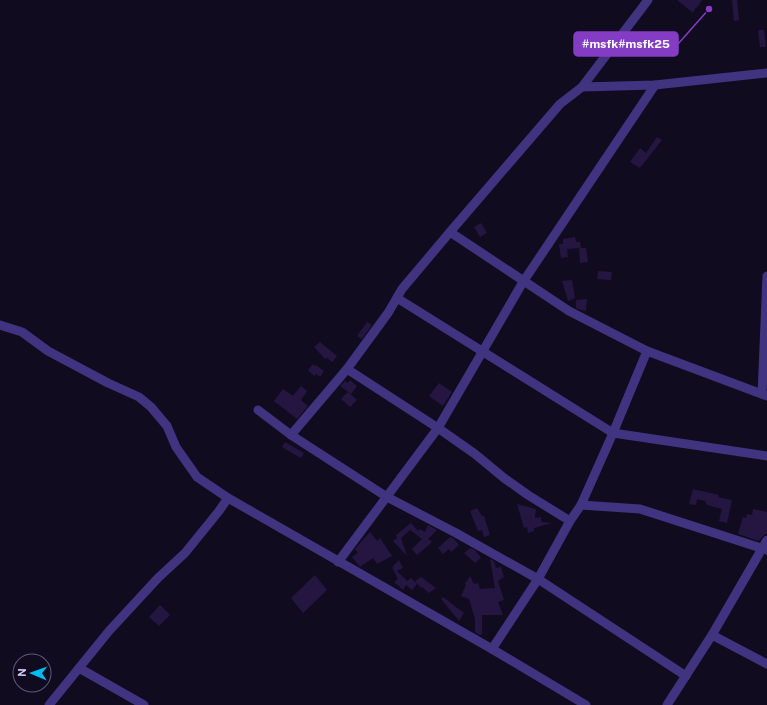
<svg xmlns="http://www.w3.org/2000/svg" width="767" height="705" font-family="'Public Sans',sans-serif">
  <rect width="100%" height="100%" fill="#110b1f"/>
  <g fill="#241641">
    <polygon points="677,0 702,0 697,8 696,7 693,13"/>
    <polygon points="732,0 737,0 739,20 734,21"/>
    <polygon points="758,30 764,30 766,47 760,47"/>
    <polygon points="657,137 662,140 640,168 630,162 640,148 646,153"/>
    <polygon points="481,223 487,233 480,237 474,227"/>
    <polygon points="575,237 576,242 580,242 581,248 567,249 568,257 561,258 559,244 563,244 563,239"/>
    <polygon points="579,248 586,248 588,262 580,263"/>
    <polygon points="598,271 612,272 611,280 597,279"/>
    <polygon points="572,280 575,298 568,301 562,281"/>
    <polygon points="587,299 586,311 581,310 576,308 576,300"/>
    <polygon points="367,322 372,325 362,339 357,336"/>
    <polygon points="320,342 337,356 332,362 327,358 325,359 314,347"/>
    <polygon points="313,364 315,366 316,365 324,371 320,377 316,374 314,376 308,370"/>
    <polygon points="350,380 357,386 351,394 340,386 345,381 348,383"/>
    <polygon points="439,383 452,392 443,406 429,396"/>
    <polygon points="301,386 307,391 301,400 308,406 297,419 274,401 283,389 293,396"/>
    <polygon points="348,392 357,400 350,407 341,399"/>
    <polygon points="285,442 304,453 301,458 282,447"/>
    <polygon points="693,489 719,495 718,497 732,500 727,523 719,521 722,509 707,505 705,501 697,499 696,505 689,504"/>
    <polygon points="517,504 536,509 535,518 541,517 541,522 552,523 534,528 534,531 528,533 527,527 524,528"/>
    <polygon points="477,508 482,516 484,516 490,535 484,537 482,530 478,531 470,511"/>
    <polygon points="753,509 767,512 767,533 762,537 759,541 738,534 743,517 746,518 747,514 752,515"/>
    <polygon points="411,523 418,531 420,529 425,532 428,525 437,530 428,539 432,542 417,555 412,549 422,539 410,530 401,538 407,556 393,541 397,538 396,535"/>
    <polygon points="370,532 377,541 380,538 392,556 377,564 373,558 360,567 352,557 358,553 355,549 360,543"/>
    <polygon points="450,537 454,539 459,545 451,552 449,549 443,554 438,548"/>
    <polygon points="470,548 475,550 481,558 475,563 464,553"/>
    <polygon points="490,559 494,561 496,568 501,567 504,577 498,581 504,600 498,602 503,615 482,615 482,634 480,635 475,632 475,619 469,599 461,596 466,585 465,584 470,576 474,584 478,583 480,589 495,588"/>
    <polygon points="399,560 403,568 397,571 407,581 411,578 417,584 412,590 406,585 403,590 394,582 398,579 392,567 394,568 393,566"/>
    <polygon points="315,575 327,590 303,613 291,598"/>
    <polygon points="421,577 436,588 429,593 422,587 421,588 415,581"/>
    <polygon points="443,597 464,613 459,621 441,599"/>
    <polygon points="160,605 170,615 159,626 149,617"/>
  </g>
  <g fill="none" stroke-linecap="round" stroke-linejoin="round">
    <g stroke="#403480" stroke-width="9">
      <polyline points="582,87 648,0"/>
      <polyline points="450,232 569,311 647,351"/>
      <polyline points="397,298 613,433 767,456"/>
      <polyline points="0,325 22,332 48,351 108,383 139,397 151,407 167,426 176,447 197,477 228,498 492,649 586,705"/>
      <polyline points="347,369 438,428 475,454 504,478 528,495 570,521"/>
      <polyline points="762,394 767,276"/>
      <polyline points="258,410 291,435 387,497 456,533 538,579 686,676"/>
      <polyline points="291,435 347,369 388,313 402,289 450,232 560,104 582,87 655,85 767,73"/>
      <polyline points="581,505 640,509 767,550"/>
      <polyline points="338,562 438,428 523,282 655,85"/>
      <polyline points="712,635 767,664"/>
      <polyline points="492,649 538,579 570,521 581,505 613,433 647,351 767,396"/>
      <polyline points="79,668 144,705"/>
      <polyline points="49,705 109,631 158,578 185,553 219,511 228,498"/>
      <polyline points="667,705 712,635 767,540"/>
    </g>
  </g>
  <path fill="none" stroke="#843cc5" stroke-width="1.5" d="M709 9L678 44"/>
  <circle fill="#843cc5" stroke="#110b1f" stroke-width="1.5" cx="709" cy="9" r="4"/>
  <rect fill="#843cc5" stroke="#843cc5" stroke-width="1.5" x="574" y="32" width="104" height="24" rx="4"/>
  <g font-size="12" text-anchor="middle" font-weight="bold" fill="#fff">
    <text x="626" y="48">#msfk#msfk25</text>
  </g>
  <g transform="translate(32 673) rotate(272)"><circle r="19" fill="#110b1f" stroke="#605779"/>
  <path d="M0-3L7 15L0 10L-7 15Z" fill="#00bcf4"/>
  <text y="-6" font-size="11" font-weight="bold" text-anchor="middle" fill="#d6c9ff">N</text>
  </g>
</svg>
